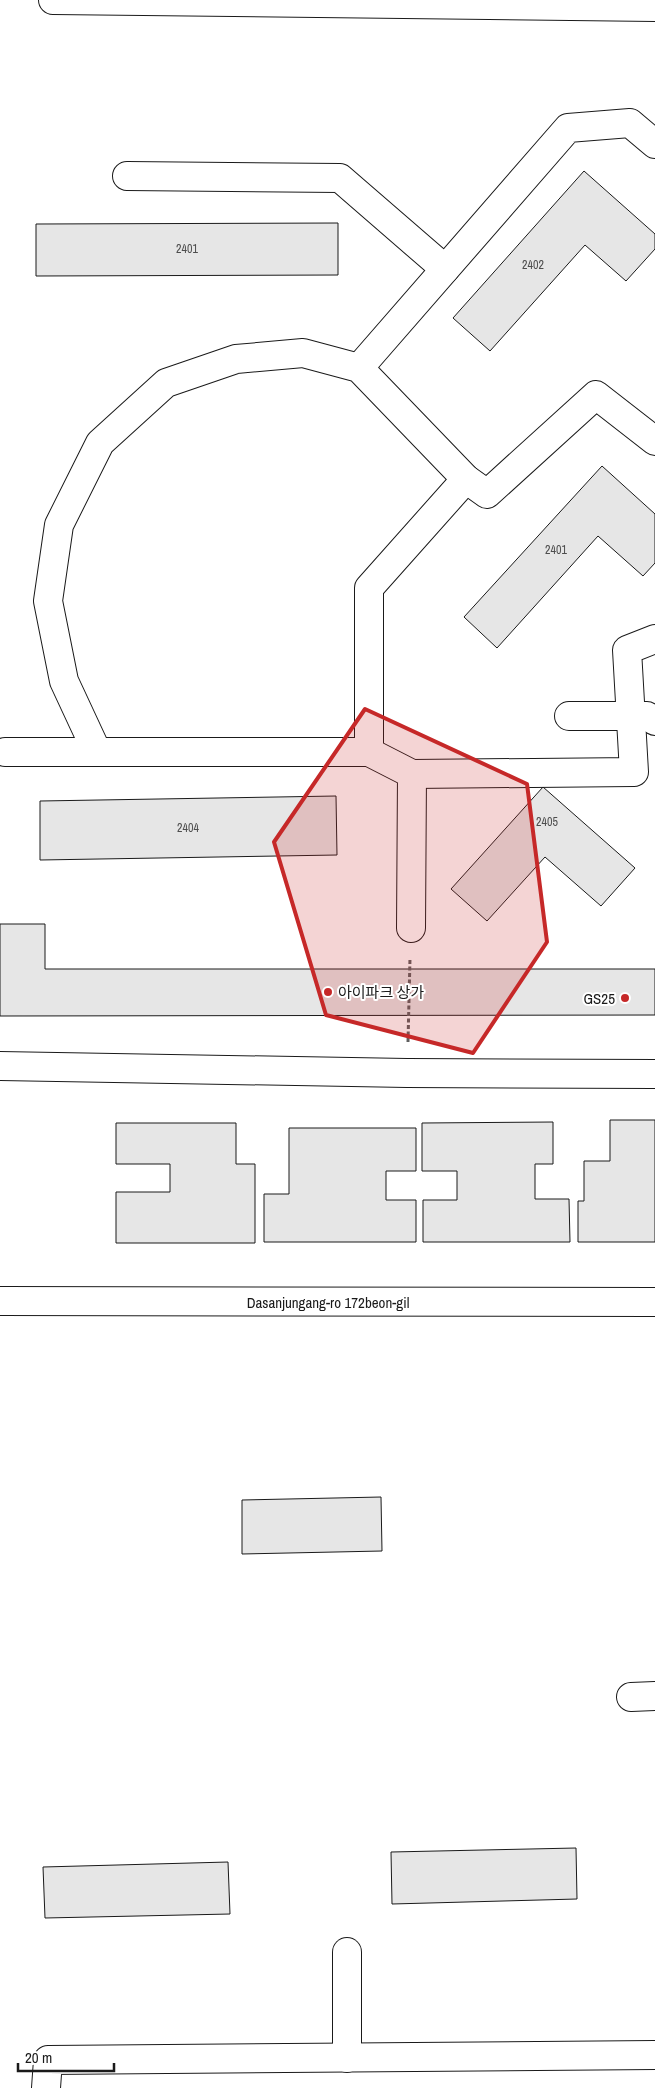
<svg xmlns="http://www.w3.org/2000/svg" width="655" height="2088" font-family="'Archivo Narrow','Noto Sans KR',sans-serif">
  <rect width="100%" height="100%" fill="#fff"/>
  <g fill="#e6e6e6" stroke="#1a1a1a">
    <polygon points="584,171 655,234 655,249 626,281 585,245 490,351 453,318"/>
    <polygon points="338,223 338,275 36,276 36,224"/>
    <polygon points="602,466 655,514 655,563 643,576 598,536 497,648 464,617"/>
    <polygon points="543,787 635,868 601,906 545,857 487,921 451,889"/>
    <polygon points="336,796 337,855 40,860 40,801"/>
    <polygon points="0,924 45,924 45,969 655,969 655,1015 0,1016"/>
    <polygon points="610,1120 655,1120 655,1242 578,1242 578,1201 584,1201 584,1161 610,1161"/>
    <polygon points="553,1122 553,1164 535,1164 535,1199 569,1199 570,1242 423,1242 423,1200 457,1200 457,1171 422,1171 422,1123"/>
    <polygon points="116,1123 236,1123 236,1164 255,1164 255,1243 116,1243 116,1192 170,1192 170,1164 116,1164"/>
    <polygon points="289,1128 416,1128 416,1171 386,1171 386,1200 416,1200 416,1242 264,1242 264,1194 289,1194"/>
    <polygon points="381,1497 382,1551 242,1554 242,1500"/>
    <polygon points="576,1848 577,1899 392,1904 391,1852"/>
    <polygon points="228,1862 230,1914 45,1918 43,1867"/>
  </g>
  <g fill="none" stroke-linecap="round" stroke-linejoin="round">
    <g stroke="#1a1a1a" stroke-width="30">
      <g id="minor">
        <polyline points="53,0 655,7"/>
        <polyline points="127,176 340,178 445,269"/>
        <polyline points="359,368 568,128 630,123 655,144"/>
        <polyline points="569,716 647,716 655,721"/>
        <polyline points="5,752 369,752"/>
        <polyline points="97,752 64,681 48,601 59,525 100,443 166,383 236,359 303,353 359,368 466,479 487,494 596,395 655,441"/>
        <polyline points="412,774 634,772 627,650 655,639"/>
        <polyline points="411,928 412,774 369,752 369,588 466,479"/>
        <polyline points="0,1066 407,1073 655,1074"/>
        <polyline points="0,1301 655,1302"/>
        <polyline points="631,1697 655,1696"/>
        <polyline points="347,1952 347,2058"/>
        <polyline points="46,2088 48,2060 655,2055"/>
      </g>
    </g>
    <polyline stroke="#5f5f5f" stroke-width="3" stroke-dasharray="4 2.5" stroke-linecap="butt" points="408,1042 410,958"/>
    <use href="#minor" stroke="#fff" stroke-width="28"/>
  </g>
  <path fill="#c62828" fill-opacity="0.2" stroke="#c62828" stroke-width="4" stroke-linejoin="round" d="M365 709 527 784 547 942 473 1053 326 1015 274 842Z"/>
  <g fill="#c62828" stroke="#fff" stroke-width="2">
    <circle cx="328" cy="992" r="5"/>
    <circle cx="625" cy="998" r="5"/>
  </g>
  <g text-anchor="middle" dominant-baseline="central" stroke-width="4" stroke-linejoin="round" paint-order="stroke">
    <g font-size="12" fill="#4d4d4d">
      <text x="187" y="249">2401</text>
      <text x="533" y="265">2402</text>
      <text x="556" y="550">2401</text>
      <text x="547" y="822">2405</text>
      <text x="188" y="828">2404</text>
    </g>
    <g font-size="15" fill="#1a1a1a" stroke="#fff" text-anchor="start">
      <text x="338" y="992">아이파크 상가</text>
      <text x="615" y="998" text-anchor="end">GS25</text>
    </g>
    <g font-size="15" fill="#1a1a1a" stroke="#fff">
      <text x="328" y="1302">Dasanjungang-ro 172beon-gil</text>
    </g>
  </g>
  <path d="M18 2063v8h96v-8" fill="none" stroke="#1a1a1a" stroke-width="2.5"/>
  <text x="25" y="2063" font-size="15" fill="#1a1a1a" stroke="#ffffff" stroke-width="4" paint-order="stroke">20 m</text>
</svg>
